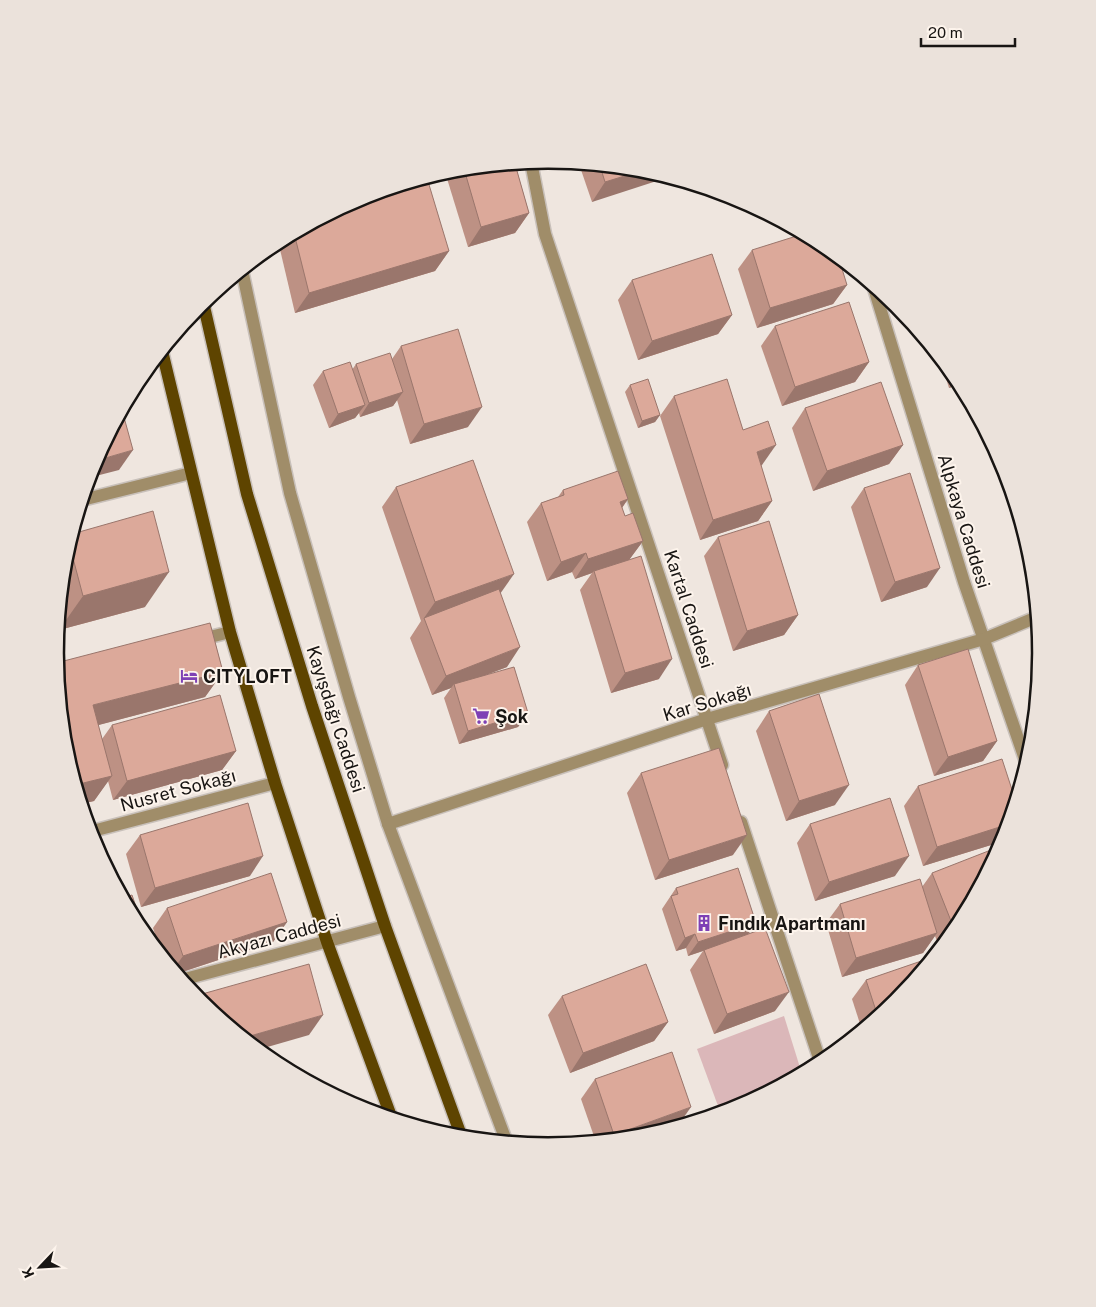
<svg xmlns="http://www.w3.org/2000/svg" width="1096" height="1307" font-family="'Public Sans',sans-serif">
  <rect width="100%" height="100%" fill="#efe6df"/>
  <polygon fill="#dbb7b9" points="784,1016 802,1074 736,1109 721,1114 697,1049"/>
  <g fill="none" stroke-linecap="round" stroke-linejoin="round">
    <g stroke="#c8c0ba" stroke-width="15">
      <g id="minor">
        <polyline points="531,162 545,234 722,765"/>
        <polyline points="242,270 290,493 349,697 388,824 507,1143"/>
        <polyline points="873,285 964,582 1027,765"/>
        <polyline points="82,500 191,473"/>
        <polyline points="198,640 230,632"/>
        <polyline points="741,822 821,1064"/>
        <polyline points="388,824 707,719 984,639 1037,617"/>
        <polyline points="89,832 275,783"/>
        <polyline points="181,980 385,926"/>
        <polyline points="380,1115 389,1113"/>
      </g>
    </g>
    <g stroke="#c8c0ba" stroke-width="15">
      <g id="major">
        <polyline points="203,302 247,494 312,706 385,926 462,1138"/>
        <polyline points="162,351 230,632 275,783 327,942 392,1119"/>
      </g>
    </g>
    <use href="#minor" stroke="#a08d69" stroke-width="12"/>
    <use href="#major" stroke="#5e4400" stroke-width="12"/>
  </g>
  <g fill="#bd9184">
    <polygon points="515,164 529,213 515,233 468,247 445,172 452,170"/>
    <polygon points="579,164 644,170 592,202"/>
    <polygon points="360,198 449,251 435,271 295,313 278,241"/>
    <polygon points="752,250 847,285 833,304 757,328 738,269"/>
    <polygon points="632,280 732,315 718,334 638,360 618,300"/>
    <polygon points="775,326 869,362 855,382 782,406 761,346"/>
    <polygon points="401,346 468,427 410,444 397,400 393,406 360,417 359,413 355,418 329,428 313,385 323,371 352,370 356,364 392,359"/>
    <polygon points="939,356 958,380 960,384 949,388"/>
    <polygon points="630,385 660,415 655,422 638,428 625,392"/>
    <polygon points="674,396 743,430 762,465 761,466 772,501 758,521 700,540 660,416"/>
    <polygon points="805,408 903,445 889,464 813,491 792,428"/>
    <polygon points="396,487 500,593 507,667 486,675 528,713 518,727 459,744 444,698 451,688 432,695 410,638 421,621 382,507"/>
    <polygon points="864,488 927,587 881,602 851,507"/>
    <polygon points="563,490 628,499 622,508 625,516 643,541 629,560 659,679 611,693 580,590 592,573 575,579 572,572 547,581 527,522 541,503 558,497"/>
    <polygon points="72,534 145,607 59,630 58,624 65,557"/>
    <polygon points="718,537 798,615 784,635 733,651 704,556"/>
    <polygon points="210,623 223,672 205,697 98,725 102,739 112,725 236,751 222,770 113,800 108,781 94,801 81,804 64,749"/>
    <polygon points="918,665 997,741 983,761 934,776 905,685"/>
    <polygon points="769,711 835,805 786,821 756,731"/>
    <polygon points="641,773 733,855 655,880 627,793"/>
    <polygon points="918,786 1016,802 1004,841 923,866 904,806"/>
    <polygon points="810,824 895,876 815,901 797,843"/>
    <polygon points="140,835 250,876 141,907 126,854"/>
    <polygon points="932,873 958,928 940,949 935,936 923,953 842,977 826,923 840,904 922,887"/>
    <polygon points="676,888 756,923 748,934 775,1011 714,1034 690,970 703,951 688,956 686,948 676,951 662,909"/>
    <polygon points="167,908 287,922 273,942 176,974 163,958 153,928"/>
    <polygon points="866,980 896,1002 862,1030 852,999"/>
    <polygon points="562,996 668,1022 654,1041 570,1073 548,1015"/>
    <polygon points="595,1079 644,1137 596,1142 581,1099"/>
  </g>
  <g fill="#9a766c">
    <polygon points="644,170 669,177 592,202 605,182"/>
    <polygon points="529,213 515,233 468,247 481,227"/>
    <polygon points="449,251 435,271 295,313 309,293"/>
    <polygon points="847,285 833,304 757,328 770,308"/>
    <polygon points="732,315 718,334 638,360 652,341"/>
    <polygon points="869,362 855,382 782,406 795,387"/>
    <polygon points="956,378 960,384 949,388"/>
    <polygon points="403,392 393,406 360,417 369,403"/>
    <polygon points="365,405 355,418 329,428 338,414"/>
    <polygon points="482,407 468,427 410,444 424,424"/>
    <polygon points="660,415 655,422 638,428 642,421"/>
    <polygon points="776,445 762,465 743,472 757,452"/>
    <polygon points="903,445 889,464 813,491 827,471"/>
    <polygon points="133,450 119,470 88,478 93,465 95,461"/>
    <polygon points="628,499 614,519 620,502"/>
    <polygon points="772,501 758,521 700,540 713,520"/>
    <polygon points="643,541 629,560 594,571 592,573 575,579 588,559"/>
    <polygon points="586,553 572,572 547,581 561,562"/>
    <polygon points="940,568 927,587 881,602 895,582"/>
    <polygon points="169,572 145,607 59,630 83,596"/>
    <polygon points="514,574 500,594 424,618 435,602"/>
    <polygon points="798,615 784,635 733,651 747,631"/>
    <polygon points="520,647 507,667 454,687 454,684 451,688 432,695 446,676"/>
    <polygon points="672,659 659,679 611,693 625,673"/>
    <polygon points="223,672 205,697 76,731 93,705"/>
    <polygon points="528,713 518,727 459,744 468,731"/>
    <polygon points="997,741 983,761 934,776 948,757"/>
    <polygon points="236,751 222,770 113,800 127,781"/>
    <polygon points="112,776 94,801 81,804 75,785"/>
    <polygon points="849,785 835,805 786,821 799,801"/>
    <polygon points="1009,824 1004,841 923,866 937,847"/>
    <polygon points="747,835 733,855 655,880 669,860"/>
    <polygon points="263,856 250,876 141,907 155,888"/>
    <polygon points="909,856 895,876 815,901 829,882"/>
    <polygon points="287,922 273,942 176,974 173,970 183,956"/>
    <polygon points="756,923 747,936 688,956 698,942"/>
    <polygon points="937,933 923,953 842,977 856,958"/>
    <polygon points="695,934 686,948 676,951 685,938"/>
    <polygon points="789,992 775,1011 714,1034 727,1014"/>
    <polygon points="323,1015 309,1035 257,1050 243,1038"/>
    <polygon points="668,1022 654,1041 570,1073 583,1053"/>
    <polygon points="691,1107 677,1127 644,1137 611,1140 614,1135"/>
  </g>
  <g fill="#dca99a" stroke="#9a766c">
    <polygon points="515,164 529,213 481,227 464,169"/>
    <polygon points="600,166 644,170 605,182"/>
    <polygon points="427,178 449,251 309,293 294,233 360,198"/>
    <polygon points="803,234 822,244 838,256 847,285 770,308 752,250"/>
    <polygon points="712,254 732,315 652,341 632,280"/>
    <polygon points="849,302 869,362 795,387 775,326"/>
    <polygon points="458,329 482,407 424,424 401,346"/>
    <polygon points="390,353 403,392 369,403 356,364"/>
    <polygon points="350,362 365,405 338,414 323,371"/>
    <polygon points="648,379 660,415 642,421 630,385"/>
    <polygon points="727,379 743,430 768,421 776,445 757,452 772,501 713,520 674,396"/>
    <polygon points="881,382 903,445 827,471 805,408"/>
    <polygon points="122,410 133,450 95,461"/>
    <polygon points="473,460 514,574 435,602 396,487"/>
    <polygon points="618,471 628,499 620,502 625,516 633,513 643,541 588,559 586,553 561,562 541,503 564,495 563,490"/>
    <polygon points="910,473 940,568 895,582 864,488"/>
    <polygon points="153,511 169,572 83,596 69,543 72,534"/>
    <polygon points="769,521 798,615 747,631 718,537"/>
    <polygon points="641,556 672,659 625,673 594,571"/>
    <polygon points="499,589 520,647 446,676 424,618"/>
    <polygon points="210,623 223,672 93,705 112,776 75,785 64,749 56,663"/>
    <polygon points="968,649 997,741 948,757 918,665"/>
    <polygon points="514,667 528,713 468,731 454,684"/>
    <polygon points="819,694 849,785 799,801 769,711"/>
    <polygon points="220,695 236,751 127,781 112,725"/>
    <polygon points="719,748 747,835 669,860 641,773"/>
    <polygon points="1002,759 1016,802 1009,824 937,847 918,786"/>
    <polygon points="890,798 909,856 829,882 810,824"/>
    <polygon points="248,803 263,856 155,888 140,835"/>
    <polygon points="996,848 998,853 958,928 955,931 932,873"/>
    <polygon points="738,868 756,923 698,942 695,934 685,938 671,896 678,894 676,888"/>
    <polygon points="271,873 287,922 183,956 167,908"/>
    <polygon points="920,879 937,933 856,958 840,904"/>
    <polygon points="132,895 146,936 138,927 122,898"/>
    <polygon points="765,928 789,992 727,1014 704,950"/>
    <polygon points="933,957 896,1002 878,1017 866,980"/>
    <polygon points="309,964 323,1015 243,1038 199,1002 195,996"/>
    <polygon points="646,964 668,1022 583,1053 562,996"/>
    <polygon points="672,1052 691,1107 614,1135 595,1079"/>
  </g>
  <defs>
    <g id="hotel-bare" transform="scale(1.35)"><path d="M-6-4.5h1.5V1H6V5H4.5V3h-9V5H-6ZM-4 0a1.8 1.8 0 1 1 3.6 0ZM.5 0V-2.5h3Q6-2.5 6 0Z" fill="#7e40b5" stroke="#fdf4ec" stroke-width="2.5" paint-order="stroke"/></g>
    <g id="supermarket-bare" transform="scale(1.35)"><path d="M-6-5.5h2.5l.6 2H6L4.5 2H-2.5L-4.4-4H-6ZM-1.5 3.2a1.3 1.3 0 1 0 .1 0ZM3 3.2a1.3 1.3 0 1 0 .1 0Z" fill="#7e40b5" stroke="#fdf4ec" stroke-width="2.5" paint-order="stroke"/></g>
    <g id="building-bare" transform="scale(1.35)"><path d="M-4-6H4V6H1V3H-1V6H-4ZM-2.5-4.3h1.7v1.8h-1.7ZM.8-4.3h1.7v1.8H.8ZM-2.5-1h1.7V.8h-1.7ZM.8-1h1.7V.8H.8Z" fill="#7e40b5" stroke="#fdf4ec" stroke-width="2.5" paint-order="stroke"/></g>
  </defs>
  <g fill-rule="evenodd">
    <use href="#hotel-bare" x="189" y="676"/>
    <use href="#supermarket-bare" x="481" y="716"/>
    <use href="#building-bare" x="704" y="923"/>
  </g>
  <g text-anchor="middle" dominant-baseline="central" stroke-width="4" stroke-linejoin="round" paint-order="stroke">
    <g font-size="18" fill="#181513" stroke="#fdf4ec">
      <text transform="translate(964 521) rotate(73)">Alpkaya Caddesi</text>
      <text transform="translate(689 609) rotate(72)">Kartal Caddesi</text>
      <text transform="translate(707 702) rotate(-17)">Kar Sokağı</text>
      <text transform="translate(336 719) rotate(72)">Kayışdağı Caddesi</text>
      <text transform="translate(178 790) rotate(-15)">Nusret Sokağı</text>
      <text transform="translate(279 936) rotate(-15)">Akyazı Caddesi</text>
    </g>
    <g font-size="18" font-weight="bold" fill="#181513" stroke="#fdf4ec" text-anchor="start">
      <text x="203" y="676">CITYLOFT</text>
      <text x="495" y="716">Şok</text>
      <text x="718" y="923">Fındık Apartmanı</text>
    </g>
  </g>
  <path d="M0 0H1096V1307H0ZM64 653a484 484 0 1 1 968 0a484 484 0 1 1-968 0Z" fill="#ebe2db" fill-rule="evenodd"/>
  <path fill="none" stroke="#181513" stroke-width="2.5" d="M64 653a484 484 0 1 1 968 0a484 484 0 1 1-968 0Z"/>
  <g transform="translate(40 1267) rotate(245)" stroke="#fdf4ec" stroke-width="4" paint-order="stroke">
  <path d="M0-4L9 19L0 12L-9 19Z" fill="#181513"/>
  <text y="-8" font-size="14" font-weight="bold" text-anchor="middle" fill="#181513">K</text>
  </g>
  <path d="M921 38v8h94v-8" fill="none" stroke="#181513" stroke-width="2.5"/>
  <text x="928" y="38" font-size="15" fill="#181513" stroke="#fdf4ec" stroke-width="4" paint-order="stroke">20 m</text>
</svg>
